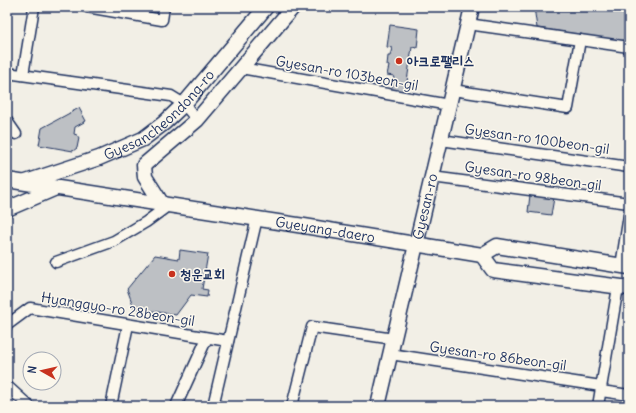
<svg xmlns="http://www.w3.org/2000/svg" width="636" height="413" font-family="Delius,'Poor Story',sans-serif">
  <rect width="100%" height="100%" fill="#f2efe6"/>
  <filter id="ink" filterUnits="userSpaceOnUse"><feTurbulence type="fractalNoise" baseFrequency=".025" numOctaves="2"/><feDisplacementMap in="SourceGraphic" scale="8" xChannelSelector="R" yChannelSelector="G"/><feConvolveMatrix kernelMatrix="1 2 1 2 8 2 1 2 1" color-interpolation-filters="sRGB"/></filter>
  <g filter="url(#ink)">
    <g fill="#bdc0c4" stroke="#1b2f5e">
      <polygon points="534,7 629,7 629,42 537,28"/>
      <polygon points="390,25 419,29 417,48 412,47 405,95 391,92 394,76 387,75 389,66 387,65 388,56 390,56 392,48 387,47"/>
      <polygon points="79,108 86,121 75,127 74,134 77,135 79,138 77,148 73,151 39,145 42,128"/>
      <polygon points="530,195 554,198 551,215 528,212"/>
      <polygon points="180,250 208,254 202,289 208,290 207,297 191,295 176,315 134,308 127,289 155,255 179,259"/>
    </g>
    <g fill="none" stroke-linecap="round" stroke-linejoin="round">
      <g stroke="#1b2f5e" stroke-width="13">
        <g id="street">
          <polyline points="87,7 162,20 164,7"/>
          <polyline points="468,24 629,47"/>
          <polyline points="241,68 449,105"/>
          <polyline points="7,73 171,96 184,104 197,120"/>
          <polyline points="23,75 34,7"/>
          <polyline points="453,90 568,108 580,40"/>
          <polyline points="7,121 16,134"/>
          <polyline points="441,140 629,167"/>
          <polyline points="432,177 629,203"/>
          <polyline points="56,262 114,241 146,222 169,205"/>
          <polyline points="621,266 629,215"/>
          <polyline points="7,325 30,308 228,341"/>
          <polyline points="390,354 601,386"/>
          <polyline points="7,386 29,406"/>
          <polyline points="601,391 629,395"/>
          <polyline points="111,406 128,325"/>
          <polyline points="176,406 207,338"/>
          <polyline points="213,406 257,218"/>
          <polyline points="292,406 312,327 394,339"/>
          <polyline points="598,406 618,287"/>
        </g>
      </g>
      <g stroke="#1b2f5e" stroke-width="17">
        <g id="secondary">
          <path id="s1" d="M7 180 304 226 482 255 497 246 629 267"/>
          <path id="s2" d="M26 182 99 158 143 139 164 123 184 104 266 7"/>
          <polyline points="162,204 145,177 144,165 197,120 293,7"/>
          <polyline points="7,209 56,188"/>
          <polyline points="482,255 493,270 629,288"/>
          <path id="s3" d="M378 406 472 7"/>
        </g>
      </g>
      <use href="#street" stroke="#fbf7ec" stroke-width="10"/>
      <use href="#secondary" stroke="#fbf7ec" stroke-width="14"/>
    </g>
  </g>
  <g fill="#c8321e" stroke="#fbf7ec" stroke-width="1.5">
    <circle cx="399" cy="61" r="4"/>
    <circle cx="172" cy="274" r="4"/>
  </g>
  <g text-anchor="middle" dominant-baseline="central" stroke-width="3" stroke-linejoin="round" paint-order="stroke">
    <g font-size="14" font-weight="bold" fill="#1b2f5e" stroke="#fbf7ec" text-anchor="start">
      <text x="407" y="61">아크로팰리스</text>
      <text x="180" y="274">청운교회</text>
    </g>
    <g font-size="14" fill="#1b2f5e" stroke="#fbf7ec">
      <text transform="translate(347 73) rotate(10)">Gyesan-ro 103beon-gil</text>
      <text stroke="none"><textPath href="#s2" startOffset="152">Gyesancheondong-ro</textPath></text>
      <text transform="translate(537 139) rotate(8)">Gyesan-ro 100beon-gil</text>
      <text transform="translate(533 176) rotate(8)">Gyesan-ro 98beon-gil</text>
      <text stroke="none"><textPath href="#s3" startOffset="205">Gyesan-ro</textPath></text>
      <text stroke="none"><textPath href="#s1" startOffset="322">Gyeyang-daero</textPath></text>
      <text transform="translate(118 309) rotate(9)">Hyanggyo-ro 28beon-gil</text>
      <text transform="translate(498 356) rotate(8)">Gyesan-ro 86beon-gil</text>
    </g>
  </g>
  <rect width="636" height="413" fill="none" stroke="#fbf7ec" stroke-width="24"/>
  <rect x="12" y="12" width="612" height="389" fill="none" stroke="#1b2f5e" stroke-width="1.5" filter="url(#ink)"/>
  <g transform="translate(42 371) rotate(278)"><circle r="19" fill="#fbf7ec" stroke="#a1a7b3"/>
  <path d="M0-3L7 15L0 10L-7 15Z" fill="#c8321e"/>
  <text y="-6" font-size="11" font-weight="bold" text-anchor="middle" fill="#1b2f5e">N</text>
  </g>
</svg>
